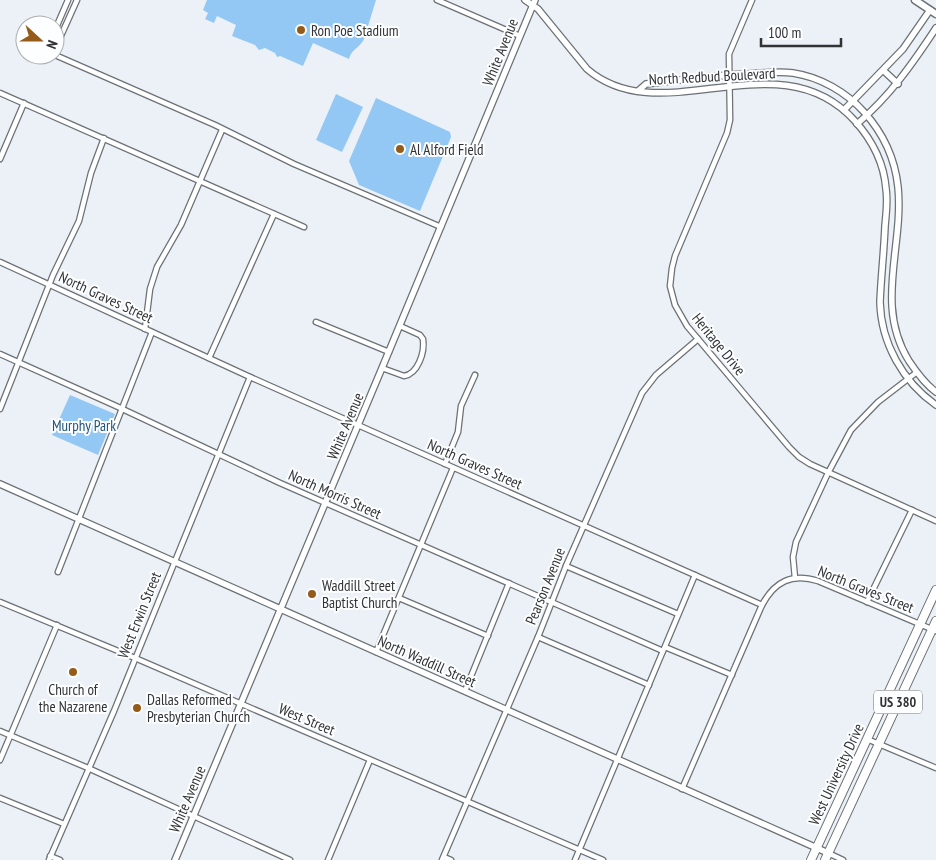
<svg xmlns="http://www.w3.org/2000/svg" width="936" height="860" font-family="'PT Sans Narrow',sans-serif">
  <rect width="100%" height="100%" fill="#ebf1f7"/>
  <g fill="#94c8f4">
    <path d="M207 0H376L364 39C360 48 351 49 349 59L313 43 303 66 280 56 277 57 275 53 265 48 259 50 255 45 232 36 236 25 217 16 214 23 205 19 208 13 203 10Z"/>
    <polygon points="336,94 363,107 342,152 316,140"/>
    <polygon points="376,98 450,132 451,137 420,211 359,185 349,161"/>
    <polygon points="70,395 115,414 98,455 52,435"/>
  </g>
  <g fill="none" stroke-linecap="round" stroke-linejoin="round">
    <g stroke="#6b7175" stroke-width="7">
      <g id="minor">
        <polyline points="437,0 520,36"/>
        <polyline points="752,0 729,54 730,120 727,133 675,256 672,268 670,286 675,305 687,326 698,339 789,447 799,457 810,464 936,521"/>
        <polyline points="55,30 68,0"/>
        <polyline points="55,49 77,0"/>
        <polyline points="55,55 215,125 294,164 441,227"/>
        <polyline points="0,93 304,227"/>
        <polyline points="0,159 24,103"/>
        <polyline points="0,262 250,377 762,605"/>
        <polyline points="316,322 389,352"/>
        <polyline points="145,329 150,289 157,267 181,225 222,130"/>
        <polyline points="0,354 116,406 280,483 663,651"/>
        <polyline points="209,358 274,214"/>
        <path d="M382 368 404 376C418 374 425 352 423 339L420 335 400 326"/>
        <polyline points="0,409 53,275 79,221 91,173 104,138"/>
        <polyline points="445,464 458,432 461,406 475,375"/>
        <polyline points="566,566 678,614"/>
        <polyline points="58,572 152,332"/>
        <polyline points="795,578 793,557 796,542 828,473 851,430 878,402 917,372"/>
        <polyline points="399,598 488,636"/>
        <polyline points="0,602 135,658 603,860"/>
        <polyline points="867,602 912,510"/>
        <polyline points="538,637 649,685"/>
        <polyline points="665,647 732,675"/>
        <polyline points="376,652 453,468"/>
        <polyline points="465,691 509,583"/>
        <polyline points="0,731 88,768 290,860"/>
        <polyline points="867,739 936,768"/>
        <polyline points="0,760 57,625"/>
        <path d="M682 789 762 605C775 581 792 573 818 581L936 631"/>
        <polyline points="0,798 64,824"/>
        <polyline points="828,853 843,860"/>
        <polyline points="50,856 60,860"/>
        <polyline points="444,857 451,860"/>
        <polyline points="49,860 114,711 250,377"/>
        <polyline points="328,860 370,760"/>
        <polyline points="442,860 538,637 566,566 642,393 656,375 698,339"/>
        <polyline points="575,860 695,575"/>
      </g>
    </g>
    <g stroke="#6b7175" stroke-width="8">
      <g id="tertiary">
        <path d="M525 0 538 9 587 69C662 134 778 36 855 121 872 140 884 163 886 189 888 201 886 214 885 226 884 252 881 277 880 302 881 343 903 382 936 405"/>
        <polyline points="884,71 898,84"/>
        <path d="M638 91 646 84C680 80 714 75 748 74 763 73 778 71 793 73 820 77 846 92 864 112 883 133 895 159 898 187 904 247 874 305 909 361 917 373 925 384 936 392"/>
        <polyline points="844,110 903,49 930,10"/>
        <path d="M857 124C890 96 913 63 936 28"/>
        <polyline points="0,484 828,853"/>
        <polyline points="175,860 382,368 535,0"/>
      </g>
    </g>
    <g stroke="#6b7175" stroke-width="9">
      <polyline id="secondary" points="915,0 936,14"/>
    </g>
    <g stroke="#6b7175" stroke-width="10">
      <g id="trunk">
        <polyline points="811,860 936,590"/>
        <polyline points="825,860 936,621"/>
      </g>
    </g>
    <use href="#minor" stroke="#fff" stroke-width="4.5"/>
    <use href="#tertiary" stroke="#fff" stroke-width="5.5"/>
    <use href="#secondary" stroke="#fff" stroke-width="6"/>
    <use href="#trunk" stroke="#fff" stroke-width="8"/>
  </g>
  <g fill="#955c19" stroke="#fdfeff" stroke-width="2">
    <circle cx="301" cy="30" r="5"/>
    <circle cx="400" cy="149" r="5"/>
    <circle cx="312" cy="594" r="5"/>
    <circle cx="73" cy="672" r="5"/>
    <circle cx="137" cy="708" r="5"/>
  </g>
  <g text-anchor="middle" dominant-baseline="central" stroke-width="4" stroke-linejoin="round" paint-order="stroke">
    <rect fill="#fdfeff" stroke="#6e7072" stroke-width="1" x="874" y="690.5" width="48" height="23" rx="4"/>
    <g font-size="14" font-weight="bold" fill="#313335">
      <text x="898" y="702">US 380</text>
    </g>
    <g font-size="15" fill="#313335" stroke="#fdfeff" text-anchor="start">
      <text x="311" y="30">Ron Poe Stadium</text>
      <text x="410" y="149">Al Alford Field</text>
      <text x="322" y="585">Waddill Street<tspan x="322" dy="17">Baptist Church</tspan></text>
      <text x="73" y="689" text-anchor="middle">Church of<tspan x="73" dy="17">the Nazarene</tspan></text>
      <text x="147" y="699">Dallas Reformed<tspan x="147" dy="17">Presbyterian Church</tspan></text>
    </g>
    <g font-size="15" fill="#313335" stroke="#fdfeff">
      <text transform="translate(500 52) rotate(-68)">White Avenue</text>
      <text transform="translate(712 76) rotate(-3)">North Redbud Boulevard</text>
      <text transform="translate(106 297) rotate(25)">North Graves Street</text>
      <text transform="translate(719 344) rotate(51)">Heritage Drive</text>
      <text transform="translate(345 426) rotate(-67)">White Avenue</text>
      <text transform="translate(475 464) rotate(24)">North Graves Street</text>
      <text transform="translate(335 494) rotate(24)">North Morris Street</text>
      <text transform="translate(545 586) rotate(-68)">Pearson Avenue</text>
      <text transform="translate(866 589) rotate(22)">North Graves Street</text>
      <text transform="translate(139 615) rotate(-68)">West Erwin Street</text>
      <text transform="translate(427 661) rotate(24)">North Waddill Street</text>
      <text transform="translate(307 719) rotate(23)">West Street</text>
      <text transform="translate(836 774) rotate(-65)">West University Drive</text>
      <text transform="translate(187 799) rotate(-67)">White Avenue</text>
    </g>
    <g font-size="15" fill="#22547b" stroke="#fdfeff">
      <text x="84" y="425">Murphy Park</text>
    </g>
  </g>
  <g transform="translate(40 40) rotate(111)"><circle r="24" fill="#fdfeff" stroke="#abadae"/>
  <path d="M0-4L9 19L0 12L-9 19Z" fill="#955c19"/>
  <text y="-8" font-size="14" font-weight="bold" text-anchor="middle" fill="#313335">N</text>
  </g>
  <path d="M761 38v8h80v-8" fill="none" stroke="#313335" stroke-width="2.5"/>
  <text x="768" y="38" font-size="15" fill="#313335" stroke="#fdfeff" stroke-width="4" paint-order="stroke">100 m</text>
</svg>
